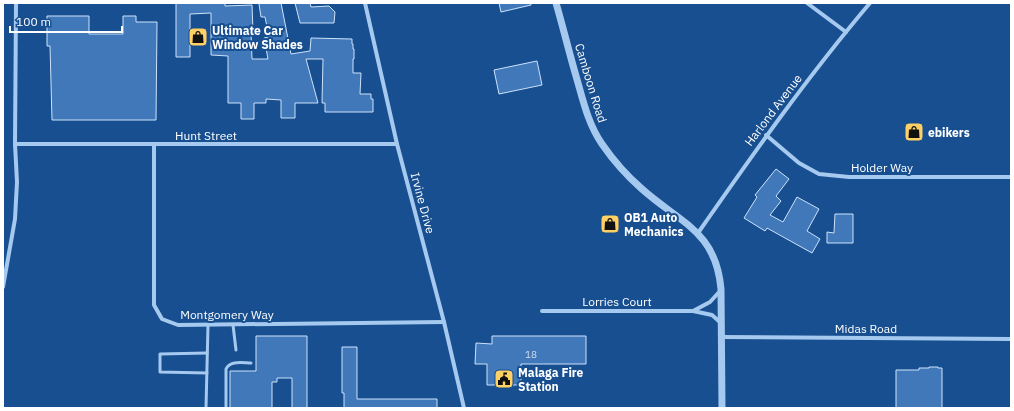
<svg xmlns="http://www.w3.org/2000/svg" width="1014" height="411" font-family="'IBM Plex Sans',sans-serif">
  <rect width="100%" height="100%" fill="#184f90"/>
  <g fill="#4178b9" stroke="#cde2fb">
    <polygon points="176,3 225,3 225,6 252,5 253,32 251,32 252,59 268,59 264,38 269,37 265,17 261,17 259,4 260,3 281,3 291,54 310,51 311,38 352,39 352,44 353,44 353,49 354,49 354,59 353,59 353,73 361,73 360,94 371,94 371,99 373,99 373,112 325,112 325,103 322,103 323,59 306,59 318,103 295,103 295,118 281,118 281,100 266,99 266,103 254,103 254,119 241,119 241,103 228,103 228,56 211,55 211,13 190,14 190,57 176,57"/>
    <polygon points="295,3 310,3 311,7 329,6 335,12 334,23 300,23"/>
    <polygon points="499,3 531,3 531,5 501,12"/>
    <polygon points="47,16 89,16 89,34 123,34 123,16 136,16 136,22 157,22 156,120 52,120 50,46 47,46"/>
    <polygon points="537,61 542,85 499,94 494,70"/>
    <polygon points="776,169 789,179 776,196 781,201 770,215 783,222 797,197 819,209 807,231 820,239 812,253 767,228 765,231 744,218 757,197 755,195"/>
    <polygon points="835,214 853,214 853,243 827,243 827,232 834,233"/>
    <polygon points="256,336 307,336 307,408 292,408 292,378 277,378 277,382 272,382 272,408 230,408 230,371 256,371"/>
    <polygon points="492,336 586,336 586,364 521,364 521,385 487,385 487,364 475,364 476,343 492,344"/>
    <polygon points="342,347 357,347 357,399 437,399 437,408 344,408 344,393 342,393"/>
    <polygon points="929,367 938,367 938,368 942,368 942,408 896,408 896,370 919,370 919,368 929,368"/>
  </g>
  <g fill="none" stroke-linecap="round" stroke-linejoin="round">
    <g stroke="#a6c9ef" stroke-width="3">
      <polyline points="233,325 236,350"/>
      <polyline points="207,373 160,372 160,354 207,353"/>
      <polyline points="206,408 208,325"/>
      <path d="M226 408V369C230 360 243 363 251 363"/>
    </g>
    <g stroke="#a6c9ef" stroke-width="4">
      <polyline points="365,3 397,144 444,322 464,408"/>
      <polyline points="807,3 846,32"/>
      <polyline points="766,135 799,163 819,174 849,177 1011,177"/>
      <polyline points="15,144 397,144"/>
      <polyline points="154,145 154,305 162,319 178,325 444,322"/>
      <path d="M698 233C753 154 808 76 870 3"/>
      <polyline points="3,287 15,219 17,182 15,144 16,3"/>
      <polyline points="542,311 693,311 712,315 721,323"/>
      <polyline points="693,311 710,302 721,290"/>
      <polyline points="721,337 1011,339"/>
    </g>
    <path stroke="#a6c9ef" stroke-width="7" d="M556 3C563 27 569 52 576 76 583 100 588 124 602 144 613 160 627 176 642 189 680 223 716 231 721 289L722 408"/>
  </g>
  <defs>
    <g id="shop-square" transform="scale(1)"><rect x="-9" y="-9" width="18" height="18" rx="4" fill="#ffd064" stroke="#184f90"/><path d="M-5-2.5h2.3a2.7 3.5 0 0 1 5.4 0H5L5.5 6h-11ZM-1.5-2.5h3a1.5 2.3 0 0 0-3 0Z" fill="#111"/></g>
    <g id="civic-square" transform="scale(1)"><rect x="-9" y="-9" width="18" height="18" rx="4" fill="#ffd064" stroke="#184f90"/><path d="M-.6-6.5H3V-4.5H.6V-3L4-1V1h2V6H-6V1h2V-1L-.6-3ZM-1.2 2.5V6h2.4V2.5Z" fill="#111"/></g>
  </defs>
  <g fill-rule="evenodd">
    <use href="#shop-square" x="198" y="37"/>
    <use href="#shop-square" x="914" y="132"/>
    <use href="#shop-square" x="610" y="224"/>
    <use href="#civic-square" x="504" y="379"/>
  </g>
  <g text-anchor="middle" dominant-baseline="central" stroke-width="4" stroke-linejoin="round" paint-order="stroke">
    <g font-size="10" fill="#d0ddee">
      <text x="531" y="354">18</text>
    </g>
    <g font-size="12" font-weight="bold" fill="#fff" stroke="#184f90" text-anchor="start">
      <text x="212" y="30">Ultimate Car<tspan x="212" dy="14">Window Shades</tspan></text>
      <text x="928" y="132">ebikers</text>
      <text x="624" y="217">OB1 Auto<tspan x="624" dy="14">Mechanics</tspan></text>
      <text x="518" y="372">Malaga Fire<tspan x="518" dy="14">Station</tspan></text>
    </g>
    <g font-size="12" fill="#fff" stroke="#184f90">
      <text transform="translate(591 83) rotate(73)">Camboon Road</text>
      <text transform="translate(773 110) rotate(-53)">Harlond Avenue</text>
      <text x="206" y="135">Hunt Street</text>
      <text x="882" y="167">Holder Way</text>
      <text transform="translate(423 203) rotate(75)">Irvine Drive</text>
      <text x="617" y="301">Lorries Court</text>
      <text x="227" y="314">Montgomery Way</text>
      <text x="866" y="328">Midas Road</text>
    </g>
  </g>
  <rect width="1014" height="411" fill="none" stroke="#ffffff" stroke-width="8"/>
  <path d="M10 26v6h112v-6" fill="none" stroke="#ffffff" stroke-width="2"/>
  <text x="16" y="26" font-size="12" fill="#ffffff" stroke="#184f90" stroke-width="3" paint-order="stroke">100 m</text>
</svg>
